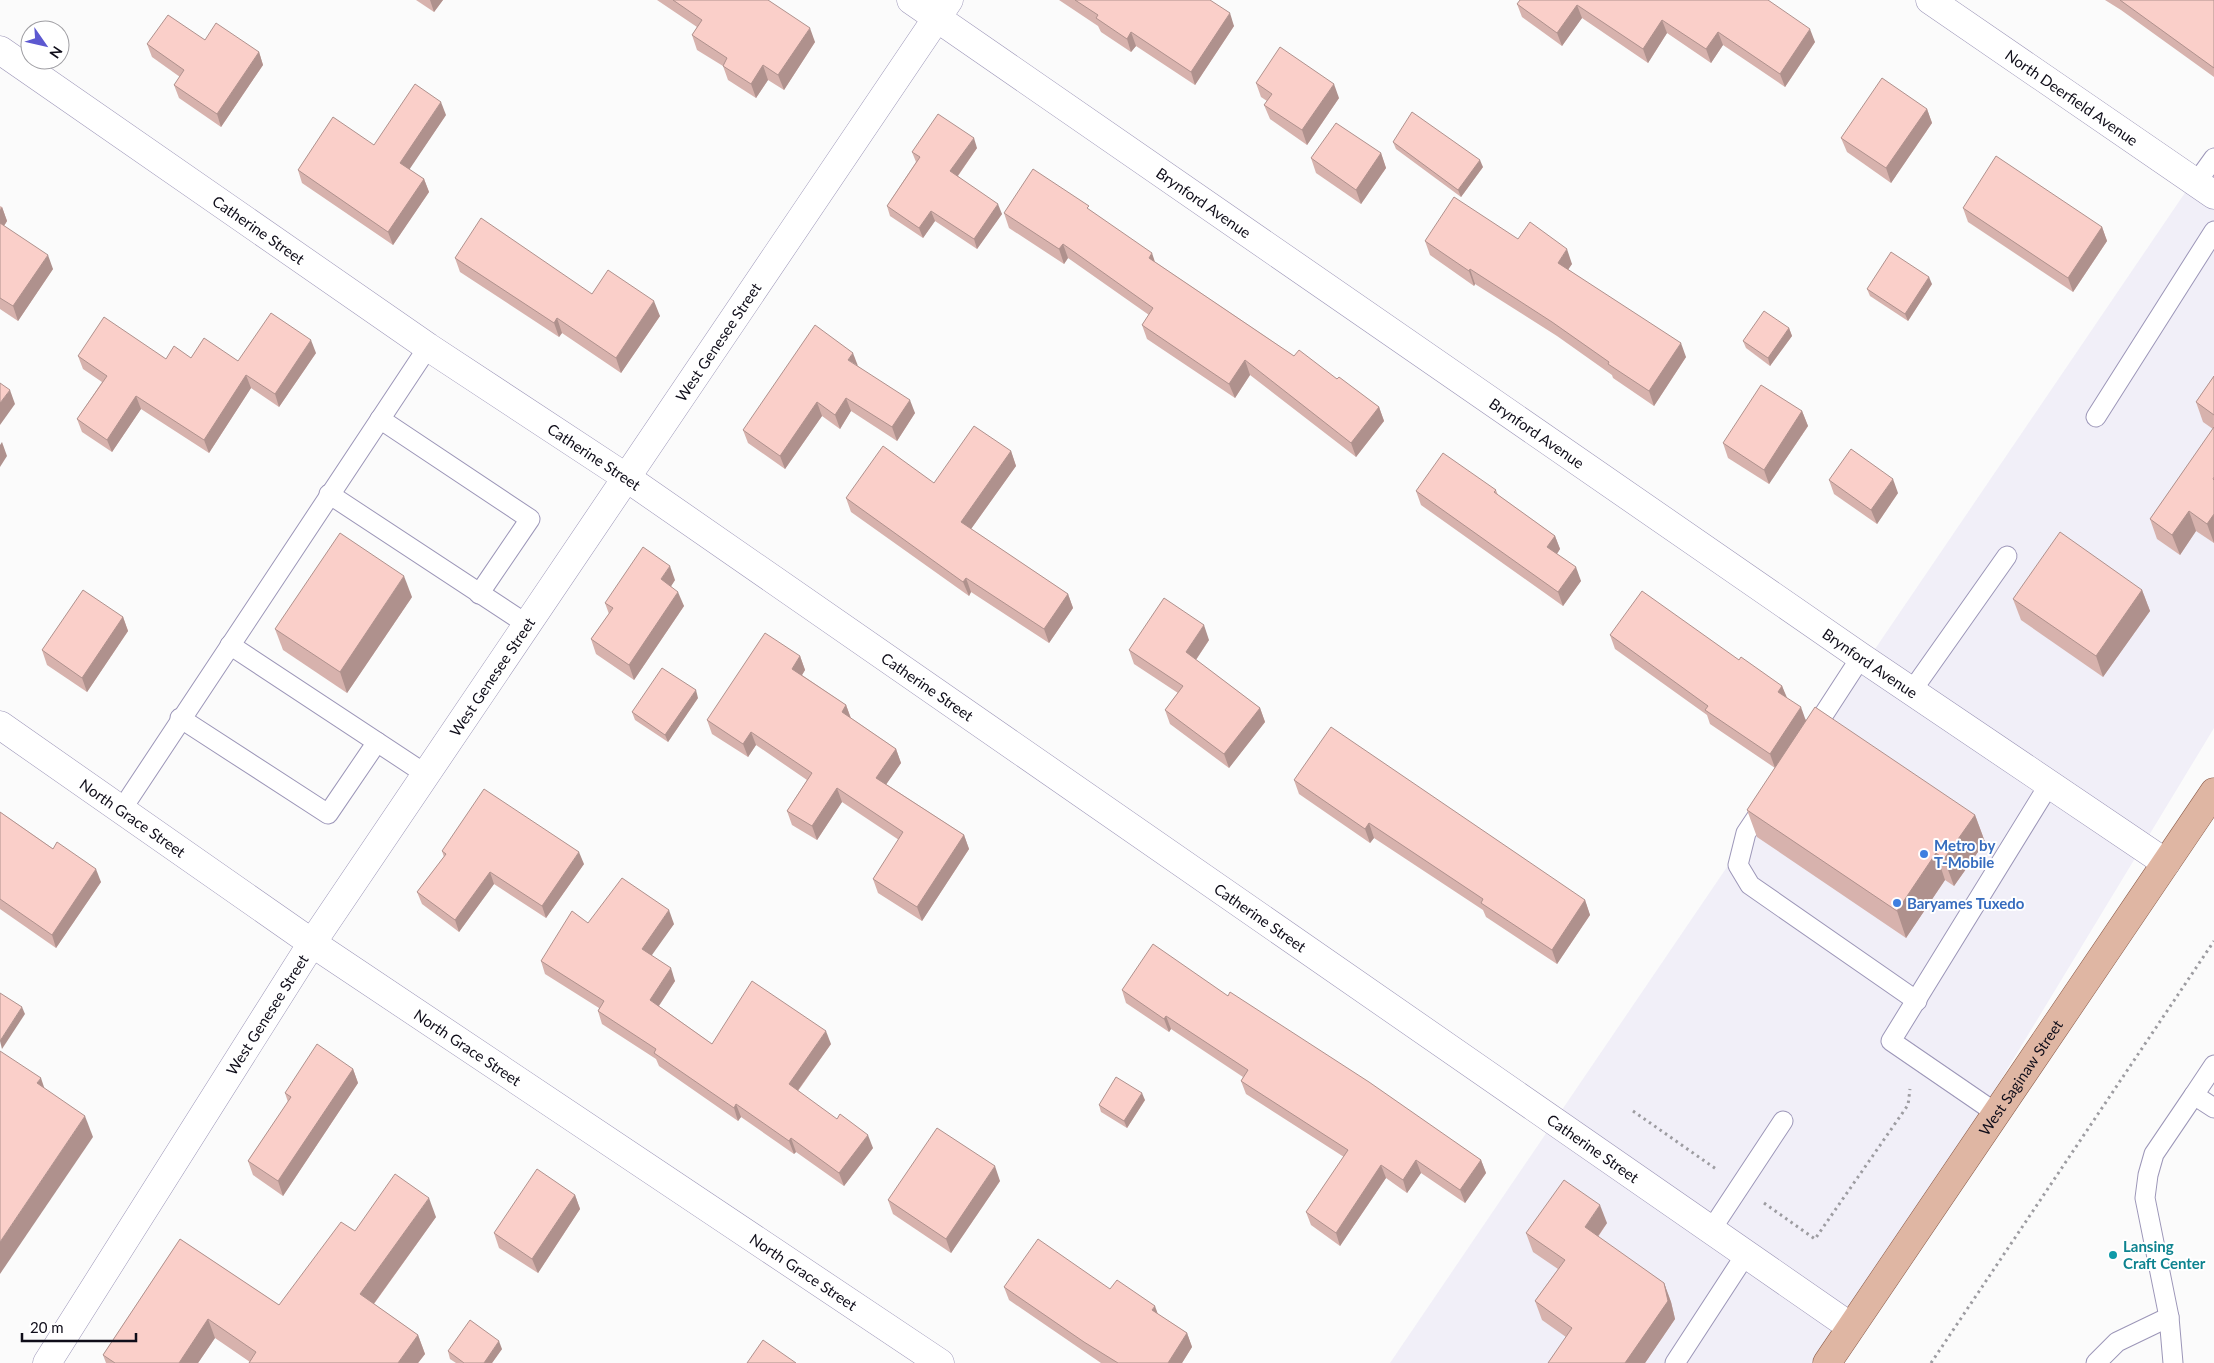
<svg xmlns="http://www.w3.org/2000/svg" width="2214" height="1363" font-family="Lato,sans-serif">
  <rect width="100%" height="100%" fill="#fbfbfb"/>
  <polygon fill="#f1eff8" points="2214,150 2214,728 1851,1327 1827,1363 1390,1363"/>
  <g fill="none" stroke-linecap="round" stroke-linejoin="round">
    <g stroke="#9c96b8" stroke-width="21">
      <g id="lane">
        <polyline points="2196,183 2214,158"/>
        <polyline points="2096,417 2214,231"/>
        <polyline points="380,419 530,519 479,594"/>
        <polyline points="329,494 528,625"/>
        <polyline points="230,645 427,775"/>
        <polyline points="1911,692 2007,556"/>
        <polyline points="180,718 328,814 377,742"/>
        <polyline points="1811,734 1861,657"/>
        <polyline points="1766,803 1746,833 1738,865 1750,885 1917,1001"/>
        <polyline points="122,809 428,347"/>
        <polyline points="2214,1065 2194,1095 2214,1108"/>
        <polyline points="1996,1113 1891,1041 2050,783"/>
        <polyline points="1711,1230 1783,1121"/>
        <polyline points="1675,1363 1746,1254"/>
        <polyline points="2096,1363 2117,1342 2169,1317"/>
        <polyline points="2173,1363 2169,1317 2145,1198 2148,1175 2154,1154 2194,1095"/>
      </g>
    </g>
    <g stroke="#9c96b8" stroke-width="29">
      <g id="street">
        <path id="s1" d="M911 0 1861 657 2166 863"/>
        <path id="s2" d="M1930 0 2214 195"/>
        <path id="s3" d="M0 50 428 347 627 478 1851 1327"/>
        <path id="s4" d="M0 725 312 943 940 1363"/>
        <path id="s5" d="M47 1363 312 943 949 0"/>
      </g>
    </g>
    <g stroke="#895b4a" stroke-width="29">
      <g id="primary">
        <path id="s6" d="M1827 1363 2214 792"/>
      </g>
    </g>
    <g stroke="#9d9ca1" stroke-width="3" stroke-dasharray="2.5 4" stroke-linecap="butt">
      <polyline points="1633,1111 1716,1169"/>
      <polyline points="1764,1203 1815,1239 1908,1105 1910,1089"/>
      <polyline points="1931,1363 2214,941"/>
    </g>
    <use href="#lane" stroke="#fff" stroke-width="19"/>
    <use href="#street" stroke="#fff" stroke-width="28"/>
    <use href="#primary" stroke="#dfb6a3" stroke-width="28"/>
  </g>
  <g fill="#d7b2ad">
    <polygon points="416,0 443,0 434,12"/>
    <polygon points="657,0 768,0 815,42 784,90 768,80 756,98 728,80 723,66 697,50 692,35 697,27"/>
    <polygon points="1059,0 1210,0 1234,26 1195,85 1136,46 1131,52 1101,32 1098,26"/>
    <polygon points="1768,0 1815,42 1785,87 1723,45 1711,63 1667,33 1648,63 1582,18 1562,46 1522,17 1517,4"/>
    <polygon points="2105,0 2214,0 2214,77 2121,10"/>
    <polygon points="205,40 259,52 263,65 221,127 179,98 174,85 180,77 152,57 147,44"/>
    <polygon points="1256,83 1339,98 1307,145 1270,119 1264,105 1267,101 1261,97"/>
    <polygon points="1927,109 1932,123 1891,183 1847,152 1841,138"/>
    <polygon points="446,115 409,169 424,179 429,192 393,245 302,183 298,170 374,145"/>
    <polygon points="1393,142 1483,167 1461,197 1396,149"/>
    <polygon points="977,148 958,176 1002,214 977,249 935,221 923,238 890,216 887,206 916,162 912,152"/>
    <polygon points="1381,153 1386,168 1361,204 1316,173 1311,158"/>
    <polygon points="0,206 2,207 7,221 4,226 53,269 18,321 0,309"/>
    <polygon points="1963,208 2102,227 2107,241 2073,292 1968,222"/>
    <polygon points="1090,210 1155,262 1294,356 1337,379 1379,407 1384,421 1356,457 1250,375 1235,398 1147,339 1142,325 1149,315 1068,258 1064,264 1009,228 1004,213"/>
    <polygon points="1518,239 1572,264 1568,269 1686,357 1654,406 1613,378 1612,375 1557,336 1475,284 1474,286 1430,255 1425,241"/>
    <polygon points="455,258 592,294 660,316 621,373 562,333 559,337 460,272"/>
    <polygon points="1932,284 1908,321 1870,296 1867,289"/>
    <polygon points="1789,328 1792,336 1770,366 1746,348 1743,341"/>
    <polygon points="316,353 279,407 251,388 209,453 141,409 112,452 82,432 77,419 102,382 83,369 78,356 166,359 191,358 238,361"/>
    <polygon points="858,366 915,413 897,441 851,411 840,429 822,416 785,469 748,443 743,430"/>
    <polygon points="2214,376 2214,543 2196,531 2180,555 2157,539 2150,519 2213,429 2203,422 2196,402"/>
    <polygon points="1802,411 1808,426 1769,484 1728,458 1723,443"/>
    <polygon points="1011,451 1016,466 971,529 1068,594 1073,608 1049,643 971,592 969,596 851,512 846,498 934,483"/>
    <polygon points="1829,480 1898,493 1877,524 1834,494"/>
    <polygon points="1496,490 1498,495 1555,536 1560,549 1557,554 1581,581 1563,606 1421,505 1416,491"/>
    <polygon points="675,580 671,586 684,606 634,680 596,654 591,639 609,614 605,603"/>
    <polygon points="2142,590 2150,611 2103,677 2021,620 2013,599"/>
    <polygon points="412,597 347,693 283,650 275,629"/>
    <polygon points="123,617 128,631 87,692 47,665 42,650"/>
    <polygon points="1610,635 1739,660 1782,686 1786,697 1806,720 1975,815 1985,842 1954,886 1945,880 1906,938 1757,837 1747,810 1775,768 1710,724 1707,715 1615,649"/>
    <polygon points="1209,640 1196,660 1260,708 1265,722 1229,768 1170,724 1165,710 1178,693 1134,664 1129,650"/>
    <polygon points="800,656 805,670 802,675 846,705 851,718 896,749 901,763 886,784 964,835 969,849 922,921 878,893 873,879 899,840 842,802 817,840 792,825 787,811 807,780 756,745 748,757 712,734 707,720"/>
    <polygon points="698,698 668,742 635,720 632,712"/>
    <polygon points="1294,780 1585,900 1590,915 1557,964 1486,917 1483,910 1374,838 1370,843 1299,794"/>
    <polygon points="0,812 101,882 56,948 0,909"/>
    <polygon points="442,851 584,864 546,918 494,884 459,932 422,904 417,892 444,857"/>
    <polygon points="588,923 674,924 651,955 675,981 659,1006 712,1044 831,1044 798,1091 873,1148 844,1186 796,1152 794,1154 741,1117 738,1121 659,1066 656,1059 602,1024 598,1011 599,1008 545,974 541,961"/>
    <polygon points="1122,990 1228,996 1481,1160 1486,1173 1465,1203 1421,1173 1407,1193 1386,1178 1340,1246 1311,1225 1306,1212 1344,1157 1246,1094 1241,1081 1243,1077 1171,1029 1169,1032 1126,1003"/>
    <polygon points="353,1069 358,1083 283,1196 253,1175 248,1161 288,1102 285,1093"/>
    <polygon points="1145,1100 1127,1128 1101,1112 1099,1105"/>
    <polygon points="1000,1181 951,1253 893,1214 888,1200"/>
    <polygon points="575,1195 580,1209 538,1273 499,1248 494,1233"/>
    <polygon points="436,1217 374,1304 418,1335 425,1354 418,1363 249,1363 250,1362 215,1338 198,1363 106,1363 103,1355 180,1239 279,1305 355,1231"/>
    <polygon points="1607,1223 1598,1237 1664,1283 1671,1302 1675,1319 1645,1363 1548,1363 1566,1337 1542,1320 1535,1301 1558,1269 1533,1252 1526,1233"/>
    <polygon points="1004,1287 1110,1289 1158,1314 1187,1333 1192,1347 1182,1363 1101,1363 1009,1300"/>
    <polygon points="502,1349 492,1363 456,1363 450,1359 448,1351"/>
  </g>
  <g fill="#af918d">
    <polygon points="430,0 443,0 434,12"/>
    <polygon points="1577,5 1582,18 1562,46 1557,33"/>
    <polygon points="1230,13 1234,26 1195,85 1191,72"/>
    <polygon points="1662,20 1667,33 1648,63 1643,49"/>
    <polygon points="810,28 815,42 784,90 778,75"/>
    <polygon points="1810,29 1815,42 1785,87 1780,74"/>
    <polygon points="1131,32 1136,46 1131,52 1127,39"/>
    <polygon points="1718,32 1723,45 1711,63 1706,49"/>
    <polygon points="259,52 263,65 221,127 217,114"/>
    <polygon points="763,65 768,80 756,98 751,84"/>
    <polygon points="1334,84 1339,98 1307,145 1302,130"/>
    <polygon points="441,102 446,115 405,176 400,163"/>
    <polygon points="1927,109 1932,123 1891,183 1886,168"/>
    <polygon points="974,138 977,148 954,181 950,171"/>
    <polygon points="1381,153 1386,168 1361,204 1356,190"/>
    <polygon points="1480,160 1483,167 1461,197 1458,190"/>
    <polygon points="424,179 429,192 393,245 388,232"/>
    <polygon points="998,204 1002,214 977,249 974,239"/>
    <polygon points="2,207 7,221 0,232 0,210"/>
    <polygon points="931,211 935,221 923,238 919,228"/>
    <polygon points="2102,227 2107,241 2073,292 2068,278"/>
    <polygon points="1063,244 1068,258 1064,264 1059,249"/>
    <polygon points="1567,249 1572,264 1563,277 1558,263"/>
    <polygon points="1152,253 1157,268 1149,258"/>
    <polygon points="48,255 53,269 18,321 13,306"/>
    <polygon points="1470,269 1475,284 1474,286 1469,271"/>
    <polygon points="1929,277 1932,284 1908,321 1905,314"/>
    <polygon points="654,301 660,316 621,373 616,358"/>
    <polygon points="557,318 562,333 559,337 554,323"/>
    <polygon points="1789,328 1792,336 1770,366 1768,358"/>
    <polygon points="311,340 316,353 279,407 275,394"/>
    <polygon points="1681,343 1686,357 1654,406 1649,391"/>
    <polygon points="853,353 858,366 848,360"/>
    <polygon points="1245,360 1250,375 1235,398 1229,384"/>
    <polygon points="246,375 251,388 209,453 204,440"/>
    <polygon points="10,390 15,404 0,425 0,403"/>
    <polygon points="136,396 141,409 112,452 107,440"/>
    <polygon points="846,398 851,411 840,429 835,415"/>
    <polygon points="910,400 915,413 897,441 892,427"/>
    <polygon points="817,402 822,416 785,469 780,456"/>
    <polygon points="1379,407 1384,421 1356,457 1351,443"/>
    <polygon points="1802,411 1808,426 1769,484 1764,470"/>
    <polygon points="2,442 7,456 0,467 0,445"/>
    <polygon points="1011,451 1016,466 966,536 961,522"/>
    <polygon points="1893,479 1898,493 1877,524 1871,510"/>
    <polygon points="2189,511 2196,531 2180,555 2172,535"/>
    <polygon points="2214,514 2214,543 2207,524"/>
    <polygon points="1555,536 1560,549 1552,561 1547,547"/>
    <polygon points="670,566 675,580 666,594 661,579"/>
    <polygon points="1576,567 1581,581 1563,606 1558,592"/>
    <polygon points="404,576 412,597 347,693 340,672"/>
    <polygon points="966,578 971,592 969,596 963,582"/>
    <polygon points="2142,590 2150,611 2103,677 2096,656"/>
    <polygon points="678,592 684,606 634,680 629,665"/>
    <polygon points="1068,594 1073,608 1049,643 1044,629"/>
    <polygon points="123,617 128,631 87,692 82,678"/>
    <polygon points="1204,625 1209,640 1191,667 1186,652"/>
    <polygon points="800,656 805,670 797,683 792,669"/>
    <polygon points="1782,686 1788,700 1778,692"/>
    <polygon points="696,690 698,698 668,742 665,735"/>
    <polygon points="846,705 851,719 842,712"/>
    <polygon points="1801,707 1806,721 1775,768 1770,754"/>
    <polygon points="1260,708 1265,722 1229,768 1224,754"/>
    <polygon points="751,732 756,745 748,757 743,744"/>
    <polygon points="896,749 901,763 881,792 876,778"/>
    <polygon points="837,788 842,802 817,840 812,826"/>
    <polygon points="1975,815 1985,842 1954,886 1944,859"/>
    <polygon points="1369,823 1374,838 1370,843 1365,829"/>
    <polygon points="964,835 969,849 922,921 917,907"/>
    <polygon points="579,852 584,864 546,918 542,906"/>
    <polygon points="1936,853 1945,880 1906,938 1897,911"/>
    <polygon points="96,869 101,882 56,948 52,935"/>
    <polygon points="490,872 494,884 459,932 455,920"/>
    <polygon points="1585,900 1590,915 1557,964 1552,950"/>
    <polygon points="669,910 674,924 647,962 642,949"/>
    <polygon points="671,968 675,981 654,1013 650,1000"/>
    <polygon points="22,1007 25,1014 2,1049 0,1041"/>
    <polygon points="1166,1016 1171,1029 1169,1032 1164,1019"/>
    <polygon points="826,1031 831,1044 793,1097 789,1084"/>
    <polygon points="353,1069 358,1083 283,1196 278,1181"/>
    <polygon points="41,1078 48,1099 37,1083"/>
    <polygon points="1142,1093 1145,1100 1127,1128 1124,1121"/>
    <polygon points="736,1104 741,1117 738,1121 734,1108"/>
    <polygon points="85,1116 93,1137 0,1274 0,1242"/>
    <polygon points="868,1135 873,1148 844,1186 839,1173"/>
    <polygon points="791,1138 796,1152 794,1154 789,1141"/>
    <polygon points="1416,1160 1421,1173 1407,1193 1403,1180"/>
    <polygon points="1481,1160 1486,1173 1465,1203 1460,1190"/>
    <polygon points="1381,1165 1386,1178 1340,1246 1336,1233"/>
    <polygon points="995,1166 1000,1181 951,1253 946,1239"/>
    <polygon points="575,1195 580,1209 538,1273 532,1259"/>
    <polygon points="429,1198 436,1217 367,1313 360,1294"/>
    <polygon points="1600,1205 1607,1223 1591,1246 1585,1227"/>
    <polygon points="1664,1283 1671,1302 1675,1319 1645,1363 1625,1363"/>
    <polygon points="1155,1306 1160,1320 1152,1310"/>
    <polygon points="208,1319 215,1338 198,1363 179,1363"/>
    <polygon points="1187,1333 1192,1347 1182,1363 1168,1363"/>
    <polygon points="418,1335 425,1354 418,1363 398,1363"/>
    <polygon points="499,1341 502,1349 492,1363 484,1363"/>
  </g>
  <g fill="#facfc9" stroke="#af918d">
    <polygon points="673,0 768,0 810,28 778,75 763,65 751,84 723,66 727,58 692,35 702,20"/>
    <polygon points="1075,0 1210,0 1230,13 1191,72 1131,32 1127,39 1096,18 1098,15"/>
    <polygon points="1520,0 1768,0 1810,29 1780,74 1718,32 1706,49 1662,20 1643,49 1577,5 1557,33 1517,4"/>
    <polygon points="2120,0 2214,0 2214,68"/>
    <polygon points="168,15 205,40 216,23 259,52 217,114 174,85 184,70 147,44"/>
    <polygon points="1280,47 1334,84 1302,130 1264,105 1272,94 1256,83"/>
    <polygon points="1882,78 1927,109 1886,168 1841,138"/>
    <polygon points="415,84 441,102 400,163 424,179 388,232 298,170 333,117 374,145"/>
    <polygon points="1412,112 1480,160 1458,190 1393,142"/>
    <polygon points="938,114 974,138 950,171 998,204 974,239 931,211 919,228 887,206 920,157 912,152"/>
    <polygon points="1336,123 1381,153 1356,190 1311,158"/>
    <polygon points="1996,156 2102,227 2068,278 1963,208"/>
    <polygon points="1033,169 1089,206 1087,208 1152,253 1149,258 1294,356 1299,350 1337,379 1339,377 1379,407 1351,443 1245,360 1229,384 1142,325 1153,308 1063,244 1059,249 1004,213"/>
    <polygon points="1454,197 1518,239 1530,222 1567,249 1558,263 1681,343 1649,391 1608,364 1609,362 1552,322 1470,269 1469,271 1425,241"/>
    <polygon points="481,218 592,294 608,270 654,301 616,358 557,318 554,323 455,258"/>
    <polygon points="0,223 48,255 13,306 0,298"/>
    <polygon points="1891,252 1929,277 1905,314 1867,289"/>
    <polygon points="1764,311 1789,328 1768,358 1743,341"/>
    <polygon points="271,313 311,340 275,394 246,375 204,440 136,396 107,440 77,419 107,376 78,356 104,317 166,359 174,346 191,358 204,338 238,361"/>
    <polygon points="815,325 853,353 848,360 910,400 892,427 846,398 835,415 817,402 780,456 743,430"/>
    <polygon points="2214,376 2214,415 2196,402"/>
    <polygon points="0,383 10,390 0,403"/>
    <polygon points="1761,385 1802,411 1764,470 1723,443"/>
    <polygon points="974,426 1011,451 961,522 1068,594 1044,629 966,578 963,582 846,498 883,446 934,483"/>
    <polygon points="2214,427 2214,477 2213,479 2214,480 2214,514 2207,524 2189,511 2172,535 2150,519"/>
    <polygon points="1851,449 1893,479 1871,510 1829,480"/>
    <polygon points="1443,453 1496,490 1494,492 1555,536 1547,547 1576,567 1558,592 1416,491"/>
    <polygon points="2060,532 2142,590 2096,656 2013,599"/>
    <polygon points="340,533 404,576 340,672 275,629"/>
    <polygon points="643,547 670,566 661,579 678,592 629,665 591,639 613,608 605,603"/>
    <polygon points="83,590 123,617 82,678 42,650"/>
    <polygon points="1642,591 1739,660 1741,657 1782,686 1778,692 1801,707 1770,754 1705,710 1708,706 1610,635"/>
    <polygon points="1164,598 1204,625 1186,652 1260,708 1224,754 1165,710 1183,686 1129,650"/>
    <polygon points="765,633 800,656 792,669 846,705 842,712 896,749 876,778 964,835 917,907 873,879 903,832 837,788 812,826 787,811 812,773 751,732 743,744 707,720"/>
    <polygon points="662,668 696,690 665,735 632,712"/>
    <polygon points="1815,707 1975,815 1944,859 1936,853 1897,911 1747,810"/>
    <polygon points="1331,727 1585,900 1552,950 1481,903 1483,899 1369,823 1365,829 1294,780"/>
    <polygon points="484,789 579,852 542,906 490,872 455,920 417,892 446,854 442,851"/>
    <polygon points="0,812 53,849 57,842 96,869 52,935 0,899"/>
    <polygon points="622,878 669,910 642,949 671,968 650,1000 712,1044 752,981 826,1031 789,1084 837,1119 840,1114 868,1135 839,1173 791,1138 789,1141 736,1104 734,1108 654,1053 656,1049 598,1011 604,1001 541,961 572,911 588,923"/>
    <polygon points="1153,944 1228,996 1230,992 1369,1082 1481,1160 1460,1190 1416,1160 1403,1180 1381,1165 1336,1233 1306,1212 1348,1150 1241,1081 1248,1070 1166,1016 1164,1019 1122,990"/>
    <polygon points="0,993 22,1007 0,1041"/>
    <polygon points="317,1044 353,1069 278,1181 248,1161 291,1097 285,1093"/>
    <polygon points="0,1051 41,1078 37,1083 85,1116 0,1242"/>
    <polygon points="1116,1077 1142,1093 1124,1121 1099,1105"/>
    <polygon points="937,1128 995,1166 946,1239 888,1200"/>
    <polygon points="537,1169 575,1195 532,1259 494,1233"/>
    <polygon points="395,1174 429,1198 360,1294 418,1335 398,1363 249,1363 256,1352 208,1319 179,1363 115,1363 103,1355 180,1239 279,1305 341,1222 355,1231"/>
    <polygon points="1564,1180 1600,1205 1585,1227 1664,1283 1668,1301 1625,1363 1548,1363 1572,1328 1535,1301 1565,1260 1526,1233"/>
    <polygon points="1038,1239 1110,1289 1117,1280 1155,1306 1152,1310 1187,1333 1168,1363 1118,1363 1084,1342 1004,1287"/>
    <polygon points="470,1320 499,1341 484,1363 464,1363 448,1351"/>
    <polygon points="763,1340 796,1363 747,1363"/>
  </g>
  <g fill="#3f7fe0" stroke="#fff" stroke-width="2">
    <circle cx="1924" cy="854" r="5"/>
    <circle cx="1897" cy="903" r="5"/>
  </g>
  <circle fill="#0f9aa8" stroke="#fff" stroke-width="2" cx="2113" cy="1255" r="5"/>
  <g text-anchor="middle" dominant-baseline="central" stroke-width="4" stroke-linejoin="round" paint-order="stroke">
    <g font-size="15" fill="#0f0d19" stroke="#fff">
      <text stroke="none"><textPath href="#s2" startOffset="172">North Deerfield Avenue</textPath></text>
      <text stroke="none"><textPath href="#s1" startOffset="356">Brynford Avenue</textPath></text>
      <text stroke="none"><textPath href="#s3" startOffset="315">Catherine Street</textPath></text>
      <text stroke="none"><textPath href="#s5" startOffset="1222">West Genesee Street</textPath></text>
      <text stroke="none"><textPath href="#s1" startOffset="761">Brynford Avenue</textPath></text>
      <text stroke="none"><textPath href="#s3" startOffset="720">Catherine Street</textPath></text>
      <text stroke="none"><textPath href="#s1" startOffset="1166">Brynford Avenue</textPath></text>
      <text stroke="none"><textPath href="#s5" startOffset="818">West Genesee Street</textPath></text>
      <text stroke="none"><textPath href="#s3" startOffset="1125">Catherine Street</textPath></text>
      <text stroke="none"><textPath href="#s4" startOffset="162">North Grace Street</textPath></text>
      <text stroke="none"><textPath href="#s3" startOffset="1530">Catherine Street</textPath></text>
      <text stroke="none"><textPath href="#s5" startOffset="412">West Genesee Street</textPath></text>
      <text stroke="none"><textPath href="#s4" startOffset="568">North Grace Street</textPath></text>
      <text stroke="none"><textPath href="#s6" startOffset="345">West Saginaw Street</textPath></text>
      <text stroke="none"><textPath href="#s3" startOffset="1935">Catherine Street</textPath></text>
      <text stroke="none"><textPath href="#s4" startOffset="972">North Grace Street</textPath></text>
    </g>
    <g font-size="15" font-weight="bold" fill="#366cbe" stroke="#fff" text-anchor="start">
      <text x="1934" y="845">Metro by<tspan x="1934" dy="17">T-Mobile</tspan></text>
      <text x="1907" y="903">Baryames Tuxedo</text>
    </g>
    <g font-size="15" font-weight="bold" fill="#0d838f" stroke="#fff" text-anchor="start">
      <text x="2123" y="1246">Lansing<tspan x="2123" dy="17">Craft Center</tspan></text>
    </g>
  </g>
  <g transform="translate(45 45) rotate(124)"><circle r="24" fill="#ffffff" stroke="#9f9ea3"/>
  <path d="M0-4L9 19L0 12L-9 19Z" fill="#5c58d0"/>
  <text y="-8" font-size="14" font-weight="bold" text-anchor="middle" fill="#0f0d19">N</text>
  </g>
  <path d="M22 1333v8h114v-8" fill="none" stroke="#0f0d19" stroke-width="2.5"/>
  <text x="30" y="1333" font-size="15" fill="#0f0d19" stroke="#ffffff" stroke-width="4" paint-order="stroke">20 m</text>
</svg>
